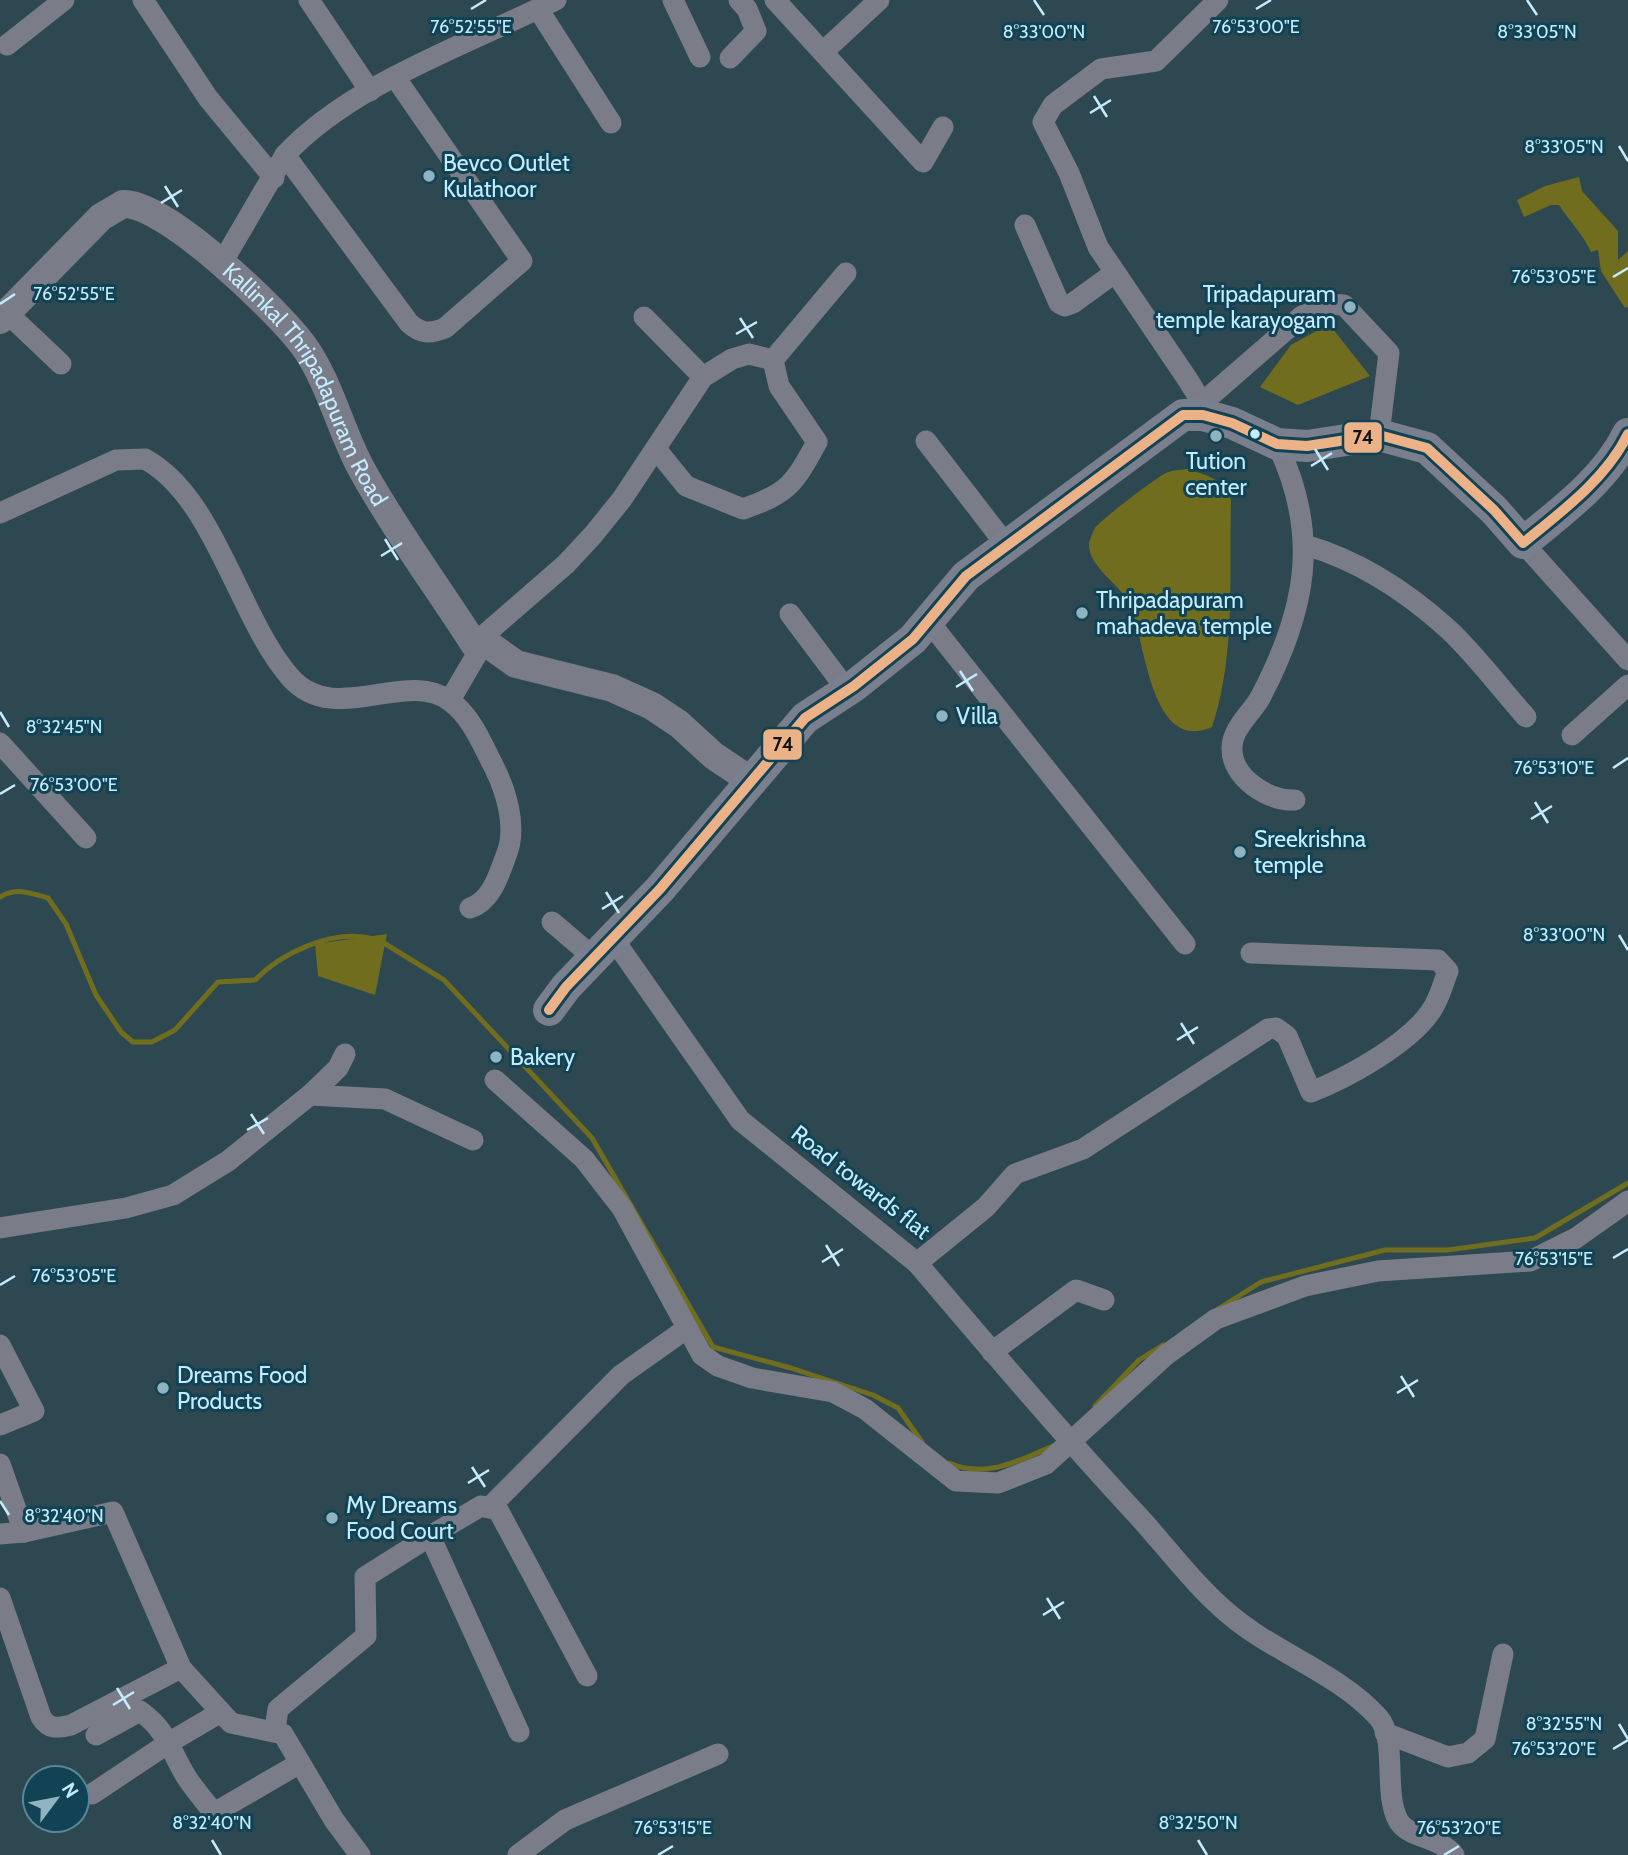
<svg xmlns="http://www.w3.org/2000/svg" width="1628" height="1855" font-family="Cabin,sans-serif">
  <rect width="100%" height="100%" fill="#2e4851"/>
  <g fill="#706d1e">
    <path d="M1579 177 1582 191 1618 231V260L1628 251V307L1625 308 1601 271 1598 250 1591 252C1583 234 1570 222 1559 205H1551L1524 217 1517 200 1545 186Z"/>
    <polygon points="1329,324 1370,376 1298,405 1260,387 1291,345"/>
    <path d="M1187 469C1208 476 1223 478 1231 500 1229 574 1236 656 1212 727 1150 755 1145 638 1130 604 1121 585 1087 566 1089 543 1090 540 1093 531 1095 528 1099 521 1157 477 1166 473 1172 470 1181 470 1187 469Z"/>
    <polygon points="387,934 375,995 318,976 315,944"/>
  </g>
  <g fill="none" stroke-linecap="round" stroke-linejoin="round">
    <g stroke="#706d1e" stroke-width="5">
      <path d="M0 897C17 887 31 893 48 898L66 924 96 995 121 1032 133 1042H152L175 1030 218 982 255 980C281 953 331 930 369 938"/>
      <polyline points="379,940 444,980 592,1138 713,1347 791,1368 873,1395 898,1408 922,1442"/>
      <polyline points="1218,1309 1261,1282 1385,1250 1448,1250 1535,1238 1628,1183"/>
      <polyline points="1095,1406 1139,1360 1163,1345"/>
      <path d="M949 1463C985 1479 1019 1461 1053 1446"/>
    </g>
    <g stroke="#7a7d88" stroke-width="21">
      <polyline points="143,0 208,98 274,178"/>
      <polyline points="309,0 370,91"/>
      <polyline points="673,0 700,57"/>
      <polyline points="775,0 923,162 943,127"/>
      <polyline points="538,9 611,123"/>
      <polyline points="7,45 64,0"/>
      <polyline points="823,52 879,0"/>
      <polyline points="730,58 756,31 747,9 739,0"/>
      <path d="M285 155 409 323C421 334 430 334 445 328L522 261 395 77"/>
      <polyline points="1025,225 1059,303 1065,306 1073,303 1113,274"/>
      <path d="M223 261 285 155C352 83 469 44 556 0"/>
      <polyline points="7,313 61,364"/>
      <polyline points="644,317 703,377"/>
      <polyline points="1202,403 1302,316 1328,304 1344,305 1389,353 1379,435"/>
      <polyline points="1203,415 1202,403 1188,380 1098,247 1069,173 1043,122 1053,105 1101,69 1156,61 1218,0"/>
      <polyline points="926,441 1007,546"/>
      <path d="M1277 444C1321 535 1306 611 1260 698 1251 714 1232 728 1232 748 1231 778 1270 802 1295 800"/>
      <path d="M656 449 686 486 743 509C789 493 794 484 817 442L779 386 773 360"/>
      <path d="M0 513 116 460 145 459C215 497 238 617 290 677 334 728 406 668 450 701 472 717 482 744 494 767 506 791 517 826 507 853 499 874 492 901 470 908"/>
      <polyline points="1523,543 1628,660"/>
      <path d="M1305 545C1358 560 1407 592 1448 629 1476 655 1500 688 1526 717"/>
      <polyline points="790,614 847,690"/>
      <polyline points="930,623 1185,944"/>
      <polyline points="450,700 477,654 474,644 566,564 593,535 622,499 703,377 732,359 749,354 773,360 846,273"/>
      <polyline points="1572,735 1628,685"/>
      <polyline points="0,743 86,838"/>
      <polyline points="552,922 593,957"/>
      <path d="M612 937 740 1120 917 1263 986 1207 1015 1174 1083 1149 1268 1029 1276 1028 1287 1036 1311 1092C1347 1078 1409 1044 1431 1011 1439 1000 1443 984 1448 971L1438 960 1251 953"/>
      <polyline points="345,1054 338,1068 310,1095 385,1099 473,1140"/>
      <polyline points="495,1080 584,1159 622,1208 702,1355 718,1366 752,1378 833,1392 865,1409 956,1481 998,1483 1046,1464 1166,1355 1216,1319 1305,1286 1378,1271 1530,1261 1576,1238 1628,1201"/>
      <polyline points="0,1228 126,1208 173,1195 228,1161 310,1095"/>
      <path d="M917 1263C990 1349 1063 1435 1140 1518 1169 1550 1197 1588 1230 1615 1275 1653 1338 1673 1378 1717 1398 1739 1383 1792 1398 1820 1407 1838 1439 1836 1454 1855"/>
      <polyline points="0,1345 34,1411 0,1425"/>
      <polyline points="992,1352 1076,1290 1104,1300"/>
      <polyline points="0,1464 24,1532"/>
      <polyline points="491,1506 621,1375 686,1329"/>
      <polyline points="0,1534 24,1532 113,1512 181,1668 231,1723 283,1734 334,1820 360,1855"/>
      <path d="M0 1598 41 1717C49 1730 57 1728 71 1725L181 1668"/>
      <polyline points="275,1730 278,1709 366,1636 365,1577 430,1536"/>
      <polyline points="519,1732 430,1536 481,1506 498,1510 587,1676"/>
      <polyline points="1385,1733 1448,1757 1468,1753 1485,1739 1503,1654"/>
      <path d="M96 1735 140 1711C168 1731 170 1751 187 1778 195 1790 205 1802 214 1813L300 1763"/>
      <polyline points="92,1794 170,1742 221,1712"/>
      <polyline points="518,1855 565,1820 718,1754"/>
    </g>
    <path stroke="#7a7d88" stroke-width="28" id="s1" d="M0 320 101 217 123 204C165 202 278 311 303 345 329 380 341 432 362 470 395 530 437 586 474 644L485 642 516 664 612 688 652 706 679 724 714 756 753 782"/>
    <path stroke="#797f8c" stroke-width="32" d="M549 1010 566 987 660 889 805 718 854 686 913 639 966 576 1183 415H1203L1232 423 1277 444 1307 446 1379 435 1427 448 1494 510 1523 543C1561 512 1606 479 1628 434"/>
    <g stroke="#124354" stroke-width="16">
      <path id="bus-1" d="M549 1010 566 987 660 889 805 718 854 686 913 639 966 576 1183 415H1203L1232 423 1277 444 1307 446 1379 435 1427 448 1494 510 1523 543C1561 512 1606 479 1628 434"/>
    </g>
    <use href="#bus-1" stroke="#ebb288" stroke-width="10"/>
  </g>
  <path fill="none" stroke="#c3ecfe" stroke-width="2.5" d="M1034 0 1044 15M1527 0 1537 15M471 9 486 0M1256 9 1271 0M1094 96 1107 117M1090 113 1111 100M1619 146 1628 161M165 186 178 207M161 203 182 190M1613 277 1628 268M0 304 15 294M740 318 753 338M736 334 757 322M1315 449 1328 470M1311 466 1332 453M385 539 398 560M381 556 402 543M960 671 973 691M956 687 977 674M0 712 9 727M1613 768 1628 758M0 794 15 785M1535 802 1548 823M1531 819 1552 806M606 892 619 913M602 909 623 896M1619 935 1628 950M1181 1023 1194 1044M1177 1040 1198 1027M251 1114 264 1134M247 1130 268 1118M826 1245 839 1266M1613 1258 1628 1249M822 1262 843 1249M0 1285 15 1276M1401 1376 1414 1397M1397 1393 1418 1380M472 1467 485 1487M468 1483 489 1470M0 1501 9 1515M1047 1598 1060 1619M1043 1615 1064 1602M117 1688 130 1709M113 1705 134 1692M1619 1724 1628 1739M1613 1749 1628 1740M212 1840 221 1855M1198 1840 1207 1855M658 1855 673 1846M1444 1855 1459 1846"/>
  <g fill="#8fb3c1" stroke="#124354" stroke-width="2.5">
    <circle cx="429" cy="176" r="7"/>
    <circle cx="1350" cy="307" r="7"/>
    <circle cx="1216" cy="436" r="7"/>
    <circle cx="1082" cy="613" r="7"/>
    <circle cx="942" cy="716" r="7"/>
    <circle cx="1240" cy="852" r="7"/>
    <circle cx="496" cy="1057" r="7"/>
    <circle cx="163" cy="1388" r="7"/>
    <circle cx="332" cy="1518" r="7"/>
  </g>
  <circle fill="#c3ecfe" stroke="#124354" stroke-width="2.5" cx="1255" cy="434" r="6"/>
  <g text-anchor="middle" dominant-baseline="central" stroke-width="6" stroke-linejoin="round" paint-order="stroke">
    <g font-size="23" fill="#c3ecfe" stroke="#124354" text-anchor="start">
      <text x="443" y="163">Bevco Outlet<tspan x="443" dy="26">Kulathoor</tspan></text>
      <text x="1336" y="294" text-anchor="end">Tripadapuram<tspan x="1336" dy="26">temple karayogam</tspan></text>
      <text x="1216" y="461" text-anchor="middle">Tution<tspan x="1216" dy="26">center</tspan></text>
      <text x="1096" y="600">Thripadapuram<tspan x="1096" dy="26">mahadeva temple</tspan></text>
      <text x="956" y="716">Villa</text>
      <text x="1254" y="839">Sreekrishna<tspan x="1254" dy="26">temple</tspan></text>
      <text x="510" y="1057">Bakery</text>
      <text x="177" y="1375">Dreams Food<tspan x="177" dy="26">Products</tspan></text>
      <text x="346" y="1505">My Dreams<tspan x="346" dy="26">Food Court</tspan></text>
    </g>
    <g font-size="23" fill="#c3ecfe" stroke="#124354">
      <text stroke="none"><textPath href="#s1" startOffset="436">Kallinkal Thripadapuram Road</textPath></text>
      <text transform="translate(861 1182) rotate(38)">Road towards flat</text>
    </g>
  </g>
  <g font-size="18" text-anchor="middle" fill="#c3ecfe" stroke="#124354" stroke-width="6" stroke-linejoin="round" paint-order="stroke">
    <text x="471" y="33">76°52'55"E</text>
    <text x="1256" y="33">76°53'00"E</text>
    <text x="1044" y="38">8°33'00"N</text>
    <text x="1537" y="38">8°33'05"N</text>
    <text x="1564" y="153">8°33'05"N</text>
    <text x="1554" y="283">76°53'05"E</text>
    <text x="74" y="300">76°52'55"E</text>
    <text x="64" y="733">8°32'45"N</text>
    <text x="1554" y="774">76°53'10"E</text>
    <text x="74" y="791">76°53'00"E</text>
    <text x="1564" y="941">8°33'00"N</text>
    <text x="1554" y="1265">76°53'15"E</text>
    <text x="74" y="1282">76°53'05"E</text>
    <text x="64" y="1522">8°32'40"N</text>
    <text x="1564" y="1730">8°32'55"N</text>
    <text x="1554" y="1755">76°53'20"E</text>
    <text x="212" y="1829">8°32'40"N</text>
    <text x="1198" y="1829">8°32'50"N</text>
    <text x="673" y="1834">76°53'15"E</text>
    <text x="1459" y="1834">76°53'20"E</text>
  </g>
  <g stroke="#124354" stroke-width="2.5">
    <rect x="1343" y="421" width="40" height="33" rx="7" fill="#ebb288"/>
    <rect x="762" y="728" width="41" height="33" rx="7" fill="#ebb288"/>
  </g>
  <g font-size="19" text-anchor="middle" font-weight="bold" fill="#111">
    <text x="1363" y="444">74</text>
    <text x="783" y="751">74</text>
  </g>
  <g transform="translate(56 1799) rotate(58)"><circle r="33" fill="#124354" stroke="#598798" stroke-width="2"/>
  <path d="M0-5L12 26L0 18L-12 26Z" fill="#8fb3c1"/>
  <text y="-10" font-size="19" font-weight="bold" text-anchor="middle" fill="#c3ecfe">N</text>
  </g>
</svg>
